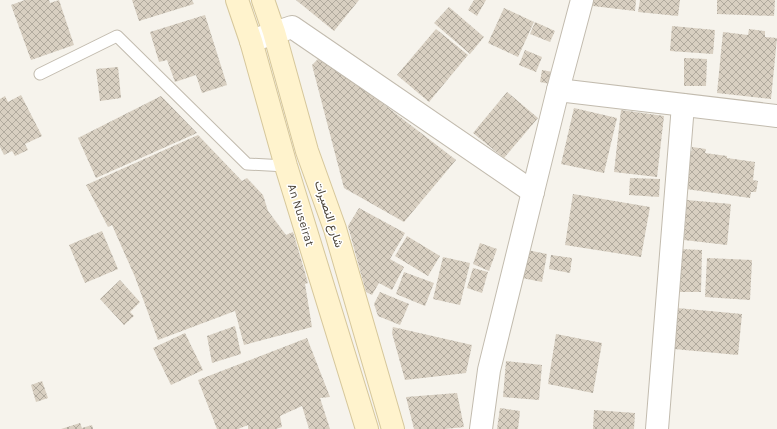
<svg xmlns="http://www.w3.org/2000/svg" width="777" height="429" font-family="Karla,Vazirmatn,sans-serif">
  <defs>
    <pattern id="building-cross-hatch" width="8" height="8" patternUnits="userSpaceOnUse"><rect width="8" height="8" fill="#d8cfc1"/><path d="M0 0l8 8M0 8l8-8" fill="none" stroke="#b1aa9e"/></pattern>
  </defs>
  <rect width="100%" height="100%" fill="#f6f3ec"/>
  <g fill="url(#building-cross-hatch)">
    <polygon points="25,0 49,0 50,3 59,0 74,45 31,60 11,5"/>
    <polygon points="132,0 192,0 194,4 139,21"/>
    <polygon points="296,0 359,0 334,31"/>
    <polygon points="474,0 486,0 477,16 468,10"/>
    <polygon points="593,0 636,0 635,11 593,6"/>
    <polygon points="640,0 680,0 678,16 638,12"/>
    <polygon points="717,0 775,0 774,16 717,14"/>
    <polygon points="449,7 484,37 470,54 434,23"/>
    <polygon points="504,8 534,22 518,57 488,43"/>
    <polygon points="205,15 227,85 202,93 196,75 175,82 167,60 159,62 150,32"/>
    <polygon points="535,22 555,31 550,42 530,34"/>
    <polygon points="672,26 715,30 713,54 670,51"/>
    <polygon points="436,29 468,55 429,102 397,75"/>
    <polygon points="749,29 765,31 765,37 777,38 771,99 717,93 723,32 748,35"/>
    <polygon points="525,50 542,57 536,72 519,65"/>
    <polygon points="321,56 456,160 404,222 344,188 312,65"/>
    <polygon points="684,58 707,59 706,86 684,86"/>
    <polygon points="118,67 121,98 100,101 96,69"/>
    <polygon points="542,70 553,72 550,84 540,82"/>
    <polygon points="507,92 538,118 504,158 473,133"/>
    <polygon points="21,95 42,136 25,144 28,150 15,156 12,151 4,155 0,147 0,99 5,96 8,102"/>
    <polygon points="161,96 197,133 96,178 78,138"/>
    <polygon points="574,108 617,118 604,173 561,164"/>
    <polygon points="621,110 664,116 657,177 614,172"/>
    <polygon points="198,135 242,181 247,178 263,195 268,211 286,235 293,232 308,283 305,284 312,327 244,345 235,311 158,340 135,277 112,225 108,227 86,185"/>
    <polygon points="692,147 706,149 705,153 727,156 727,158 755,162 753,180 758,181 756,192 751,192 750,198 679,188 684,150 692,151"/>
    <polygon points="630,178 660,179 659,197 629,195"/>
    <polygon points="573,194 650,207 641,257 565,245"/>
    <polygon points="687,200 731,204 727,245 684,240"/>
    <polygon points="359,208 405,233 390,259 404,267 392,290 379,283 372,295 366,292 348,226"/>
    <polygon points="102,231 118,269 85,283 69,245"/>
    <polygon points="407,236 440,256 428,276 395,256"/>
    <polygon points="480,243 497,249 489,271 473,264"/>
    <polygon points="679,249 702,250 701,292 677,292"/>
    <polygon points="527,250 547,254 542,282 522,278"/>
    <polygon points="551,255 572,258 570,273 549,269"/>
    <polygon points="443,257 470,263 460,305 433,299"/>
    <polygon points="707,258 752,260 750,300 705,297"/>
    <polygon points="473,268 488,272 482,293 467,288"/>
    <polygon points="404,272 434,283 425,306 396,294"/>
    <polygon points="120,280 140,302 130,312 134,316 124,325 100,299"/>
    <polygon points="380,292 409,304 400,325 378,316 374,304"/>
    <polygon points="677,308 742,314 738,355 674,349"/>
    <polygon points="235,326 241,354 212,363 207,336"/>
    <polygon points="393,327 472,345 466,373 405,380 392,333"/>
    <polygon points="185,333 203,370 171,385 153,348"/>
    <polygon points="556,334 602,343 593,393 548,384"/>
    <polygon points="307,338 330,397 320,398 330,429 309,429 302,406 280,416 282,427 276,429 248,429 248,425 238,429 217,429 198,380"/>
    <polygon points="506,361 542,365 539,400 503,397"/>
    <polygon points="42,381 48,398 36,402 31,385"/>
    <polygon points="457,393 464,427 445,429 414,429 406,397"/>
    <polygon points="500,408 520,411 518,429 497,429"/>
    <polygon points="594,410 635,413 634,429 593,429"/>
    <polygon points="80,423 82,428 92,425 93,429 61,429"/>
  </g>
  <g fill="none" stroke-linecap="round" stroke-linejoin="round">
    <g stroke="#c2bbae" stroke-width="13">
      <polyline id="lane" points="40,74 117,36 247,164 286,166"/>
    </g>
    <g stroke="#c2bbae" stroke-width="24">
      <g id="street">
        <polyline points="251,41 292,27 533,192"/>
        <polyline points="558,90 777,116"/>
        <polyline points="481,429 489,370 558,90 582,0"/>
        <polyline points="657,429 683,105"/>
      </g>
    </g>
    <g stroke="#d6c79b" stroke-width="24">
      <g id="secondary">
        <polyline points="237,0 251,41 286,166 367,429"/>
        <polyline points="263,0 274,32 307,151 335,229 393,429"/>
      </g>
    </g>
    <use href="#lane" stroke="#fff" stroke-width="11"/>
    <use href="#street" stroke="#fff" stroke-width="22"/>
    <use href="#secondary" stroke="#fff3cd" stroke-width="22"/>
  </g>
  <g text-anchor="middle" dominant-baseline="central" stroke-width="3" stroke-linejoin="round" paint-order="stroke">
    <g font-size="12" fill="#4b4439" stroke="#fff">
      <text transform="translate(329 214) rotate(72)">شارع النصيرات</text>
      <text transform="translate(301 215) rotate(73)">An Nuseirat</text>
    </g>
  </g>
</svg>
